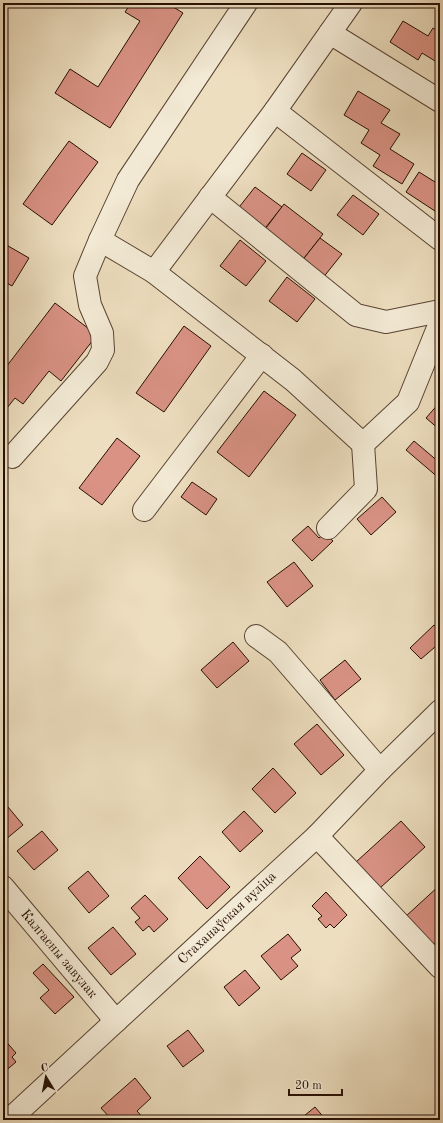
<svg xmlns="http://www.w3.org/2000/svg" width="443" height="1123" font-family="'Old Standard TT',serif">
  <rect width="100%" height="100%" fill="#eddebf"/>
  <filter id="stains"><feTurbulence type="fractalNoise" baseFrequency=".005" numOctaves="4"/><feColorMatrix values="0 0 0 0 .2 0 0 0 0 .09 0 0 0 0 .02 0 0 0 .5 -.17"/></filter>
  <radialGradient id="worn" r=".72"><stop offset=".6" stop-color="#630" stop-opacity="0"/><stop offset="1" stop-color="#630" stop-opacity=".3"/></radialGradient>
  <g fill="#d99284" stroke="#270f03">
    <polygon points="131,3 167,3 183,13 110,128 55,93 70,69 98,87 140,21 125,12"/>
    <polygon points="403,21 428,36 433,28 440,32 440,64 422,53 418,60 390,42"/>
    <polygon points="358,91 390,110 381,123 400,134 390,149 414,164 402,184 373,166 380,155 361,143 369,130 344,115"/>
    <polygon points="69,141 98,162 52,225 23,204"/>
    <polygon points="302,153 326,170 311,191 287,174"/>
    <polygon points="419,172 435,182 440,174 440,210 438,213 406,192"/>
    <polygon points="255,187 282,207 262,232 236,211"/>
    <polygon points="353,195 379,214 363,235 337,215"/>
    <polygon points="284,204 323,234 301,262 260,236"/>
    <polygon points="320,238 342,254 322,279 301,262"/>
    <polygon points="240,240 266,261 246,286 220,266"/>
    <polygon points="3,243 29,258 12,286 3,281"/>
    <polygon points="287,277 315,299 297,322 269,301"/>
    <polygon points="55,303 97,335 61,381 49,371 23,404 15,398 3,413 3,371"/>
    <polygon points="184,326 211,346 164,412 136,393"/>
    <polygon points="264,391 296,415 249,477 217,452"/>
    <polygon points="440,402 440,430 426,418"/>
    <polygon points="117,438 140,456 102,505 79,488"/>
    <polygon points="414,441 440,463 440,479 406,450"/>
    <polygon points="192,482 217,499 206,515 181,497"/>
    <polygon points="382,497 396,512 371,535 357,519"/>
    <polygon points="308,526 319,538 325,533 333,541 312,561 292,540"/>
    <polygon points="294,562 313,586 287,607 267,582"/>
    <polygon points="434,625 440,630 440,652 435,647 421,659 410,648"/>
    <polygon points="233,642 249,661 217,688 201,670"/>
    <polygon points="345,660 361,679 335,700 320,680"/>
    <polygon points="317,724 344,755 321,775 294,744"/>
    <polygon points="273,768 296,793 275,813 252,789"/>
    <polygon points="3,801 23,825 5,840 3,838"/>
    <polygon points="244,811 263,831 240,852 222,832"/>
    <polygon points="401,821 425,847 380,888 356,862"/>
    <polygon points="42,831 58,850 34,870 17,851"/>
    <polygon points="200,856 230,887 207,909 178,878"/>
    <polygon points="88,871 109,896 89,913 68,888"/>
    <polygon points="440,885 440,939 432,946 405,917"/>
    <polygon points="326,892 347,915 334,928 330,924 326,928 318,919 322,916 312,906"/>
    <polygon points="145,895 168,919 154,932 149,926 143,931 135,922 140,918 131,908"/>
    <polygon points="113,927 136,954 111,975 88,948"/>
    <polygon points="288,934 301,950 291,958 298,966 281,980 261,956"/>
    <polygon points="43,964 74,997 55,1014 40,998 49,990 33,973"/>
    <polygon points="245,970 260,988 239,1006 224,987"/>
    <polygon points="188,1030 204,1051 183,1067 167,1046"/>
    <polygon points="3,1038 16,1053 12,1057 16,1062 3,1073"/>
    <polygon points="135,1078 151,1098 137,1111 145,1120 112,1120 101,1108"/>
    <polygon points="315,1107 326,1120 299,1120"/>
  </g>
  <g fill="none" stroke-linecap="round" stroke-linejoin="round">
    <g stroke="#584332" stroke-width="24">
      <g id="minor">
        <polyline points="351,3 275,111 154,272 293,380 363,444 408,402 440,323"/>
        <polyline points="330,33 440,101"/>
        <polyline points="275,111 440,239"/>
        <polyline points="210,197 356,315 386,322 440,311"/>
        <polyline points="154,272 100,240 128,180 246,3"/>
        <polyline points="12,457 97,362 103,350 102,333 90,305 85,276 100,240"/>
        <polyline points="144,510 262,355"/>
        <polyline points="328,528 366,489 363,444"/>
        <polyline points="256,636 278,652 380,770"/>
        <polyline points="317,836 440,967"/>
        <polyline points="3,887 116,1021"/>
        <polyline points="9,1120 116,1021 317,836 380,770 440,711"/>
      </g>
    </g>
    <use href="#minor" stroke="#f3ead5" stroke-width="22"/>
  </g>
  <g text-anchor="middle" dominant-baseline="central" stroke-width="3.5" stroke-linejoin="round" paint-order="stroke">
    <g font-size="14" fill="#270f03" stroke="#f3ead5">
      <text transform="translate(227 918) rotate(-43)">Стаханаўская вуліца</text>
      <text transform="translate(59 954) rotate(50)">Калгасны завулак</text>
    </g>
  </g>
  <rect width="443" height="1123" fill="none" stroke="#eddebf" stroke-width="16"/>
  <rect x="4" y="4" width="435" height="1115" fill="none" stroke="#270f03" stroke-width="2"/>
  <rect x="8" y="8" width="427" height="1107" fill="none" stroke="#270f03"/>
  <g transform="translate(46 1077) rotate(350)" stroke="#f3ead5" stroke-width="3" paint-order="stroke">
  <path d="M0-3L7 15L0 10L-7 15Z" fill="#270f03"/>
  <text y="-6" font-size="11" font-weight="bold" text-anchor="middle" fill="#270f03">С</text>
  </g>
  <path d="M289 1089v6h53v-6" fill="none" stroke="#270f03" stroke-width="2"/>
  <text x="295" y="1089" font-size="12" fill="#270f03" stroke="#f3ead5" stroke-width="3" paint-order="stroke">20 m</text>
  <rect width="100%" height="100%" filter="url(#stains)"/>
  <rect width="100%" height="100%" fill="url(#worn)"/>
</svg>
